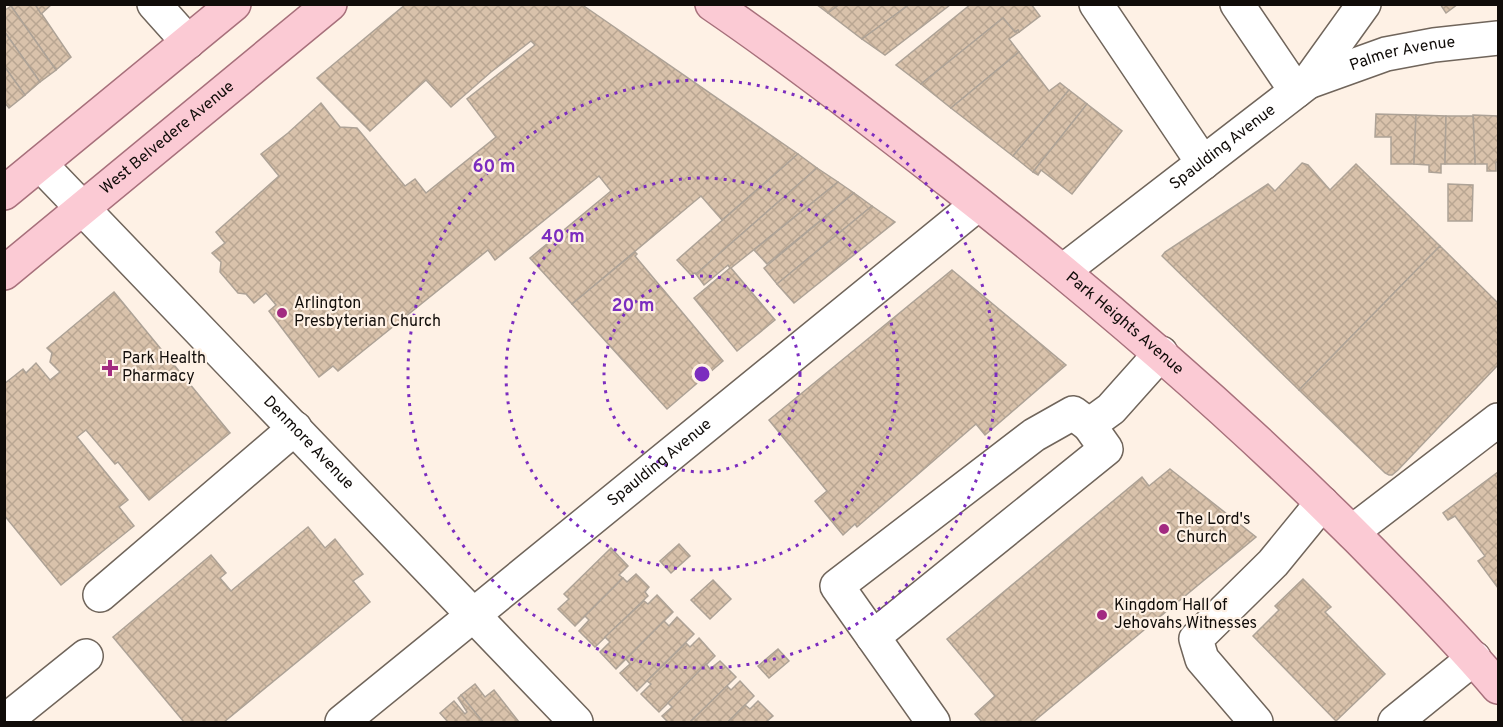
<svg xmlns="http://www.w3.org/2000/svg" width="1503" height="727" font-family="Overpass,sans-serif">
  <defs>
    <pattern id="building-cross-hatch" width="8" height="8" patternUnits="userSpaceOnUse" patternTransform="scale(1.5)"><rect width="8" height="8" fill="#d9c2ab"/><path d="M0 0l8 8M0 8l8-8" fill="none" stroke="#b9a692"/></pattern>
  </defs>
  <rect width="100%" height="100%" fill="#fef1e5"/>
  <g fill="url(#building-cross-hatch)" stroke="#ada296" stroke-width="1.5">
    <polygon points="13,4 35,4 71,57 56,70 11,6"/>
    <polygon points="35,4 52,4 41,14"/>
    <polygon points="581,4 798,154 722,220 701,196 572,304 530,258 611,191 599,176 495,260 488,250 338,371 333,366 319,377 269,311 276,305 266,293 254,303 246,294 238,293 220,272 221,262 212,253 225,243 216,232 279,176 261,154 288,133 321,103 340,127 357,128 405,186 415,179 426,193 496,137 467,99 535,45 531,41 491,72 451,107 426,80 370,131 317,78 406,4"/>
    <polygon points="816,4 840,4 828,13"/>
    <polygon points="840,4 910,4 862,39 828,13"/>
    <polygon points="910,4 950,5 885,55 862,39"/>
    <polygon points="971,4 1031,4 1040,16 1019,32 1018,30 1015,32 1003,18 921,84 896,65"/>
    <polygon points="1440,4 1458,4 1446,13"/>
    <polygon points="11,6 56,70 40,82 4,31 4,11"/>
    <polygon points="1003,18 1015,32 1018,30 1019,32 1009,39 1019,52 951,108 921,84"/>
    <polygon points="4,31 40,82 25,95 4,66"/>
    <polygon points="1019,52 1049,91 1060,83 1069,90 1013,156 951,108"/>
    <polygon points="4,66 25,95 9,108 4,102"/>
    <polygon points="1069,90 1087,104 1033,172 1013,156"/>
    <polygon points="1087,104 1122,131 1072,194 1041,170 1038,175 1033,172"/>
    <polygon points="1376,114 1416,115 1414,164 1391,164 1391,137 1375,137"/>
    <polygon points="1416,115 1446,116 1445,164 1441,164 1441,173 1429,172 1429,165 1414,164"/>
    <polygon points="1473,115 1498,116 1498,162 1496,162 1496,171 1487,171 1487,164 1475,164"/>
    <polygon points="1446,116 1473,116 1475,164 1445,164"/>
    <polygon points="798,154 817,168 696,274 695,273 691,275 677,260"/>
    <polygon points="1302,163 1308,165 1330,190 1356,164 1440,246 1299,390 1162,256 1165,252 1268,184 1275,191"/>
    <polygon points="817,168 838,182 731,268 775,320 737,351 694,298 730,268 728,265 704,285 696,274"/>
    <polygon points="838,182 854,193 767,264 754,250"/>
    <polygon points="1448,184 1473,185 1472,221 1448,221"/>
    <polygon points="854,193 872,206 777,284 764,268"/>
    <polygon points="872,206 895,222 794,303 777,284"/>
    <polygon points="1440,246 1498,303 1498,365 1398,470 1392,475 1389,475 1385,473 1299,390"/>
    <polygon points="635,252 637,254 635,256 723,361 667,409 572,304"/>
    <polygon points="952,270 1066,365 985,435 976,424 857,527 855,524 843,535 815,501 827,491 769,420"/>
    <polygon points="114,292 230,433 149,500 118,462 115,464 86,430 77,437 128,500 119,507 134,526 61,585 4,515 4,384 23,369 26,373 36,363 50,380 60,372 50,362 52,353 47,348"/>
    <polygon points="1170,469 1256,537 1033,722 982,722 975,714 995,696 947,639 1142,477 1149,486"/>
    <polygon points="1498,472 1498,588 1478,561 1485,556 1455,516 1448,520 1443,513"/>
    <polygon points="308,527 325,548 335,539 363,574 353,581 370,602 224,722 184,722 113,637 211,555 226,573 220,578 231,591"/>
    <polygon points="679,544 690,556 671,573 660,561"/>
    <polygon points="611,548 628,566 619,575 623,578 575,626 558,609 569,599 564,594"/>
    <polygon points="636,574 649,587 645,592 648,596 595,647 579,631 589,620 585,616 623,578 627,582"/>
    <polygon points="1303,579 1331,607 1325,612 1385,674 1336,721 1253,636 1279,610 1275,606"/>
    <polygon points="713,580 731,599 710,619 691,600"/>
    <polygon points="657,595 673,612 616,669 600,652 610,642 605,637 644,601 648,604"/>
    <polygon points="677,617 694,634 637,691 620,673 630,664 626,659 664,621 669,626"/>
    <polygon points="699,638 715,656 659,712 641,694 651,684 647,681 686,643 690,647"/>
    <polygon points="778,649 789,661 769,678 758,666"/>
    <polygon points="720,661 736,677 690,722 668,722 662,716 672,707 668,703 706,664 710,669"/>
    <polygon points="740,681 754,696 728,722 690,722 727,686 731,690"/>
    <polygon points="475,684 485,697 494,690 519,722 483,722 461,695"/>
    <polygon points="461,695 483,722 448,722 440,713 454,701 465,714 467,712 458,698"/>
    <polygon points="758,701 773,716 766,722 728,722 745,705 750,709"/>
  </g>
  <g fill="none" stroke-linecap="round" stroke-linejoin="round">
    <g stroke="#70655b" stroke-width="36">
      <g id="minor">
        <polyline points="154,4 188,42"/>
        <polyline points="1096,4 1203,163"/>
        <polyline points="1237,4 1296,91"/>
        <path id="s1" d="M1308 82 1386 54 1434 45 1498 38"/>
        <path id="s2" d="M40 164 576 722"/>
        <path id="s3" d="M1063 271 1308 82 1364 4"/>
        <polyline points="1352,532 1498,420"/>
        <polyline points="100,595 295,428"/>
        <polyline points="873,637 1106,449 1089,425"/>
        <polyline points="4,722 86,656"/>
        <path id="s4" d="M342 722 978 204"/>
        <polyline points="933,722 837,586 1034,435 1073,413 1089,425 1111,409 1161,353"/>
        <polyline points="1256,722 1202,659 1196,639 1273,563 1322,503"/>
        <polyline points="1395,722 1474,658"/>
      </g>
    </g>
    <g stroke="#a7707b" stroke-width="36">
      <g id="major">
        <path id="s5" d="M712 4C794 60 873 122 952 183 1111 307 1262 438 1402 583 1435 617 1468 651 1498 687"/>
        <polyline points="4,193 234,4"/>
        <path id="s6" d="M4 273 330 4"/>
      </g>
    </g>
    <use href="#minor" stroke="#fff" stroke-width="33"/>
    <use href="#major" stroke="#fbcad4" stroke-width="33"/>
  </g>
  <g fill="none" stroke="#7b2cbf" stroke-width="3" stroke-dasharray="3 6">
    <circle cx="702" cy="374" r="98"/>
    <circle cx="702" cy="374" r="196"/>
    <circle cx="702" cy="374" r="294"/>
  </g>
  <g fill="#a22a81" stroke="#fef1e5" stroke-width="2">
    <circle cx="282" cy="313" r="6"/>
    <path d="M107 359h6v6h6v6h-6v6h-6v-6h-6v-6h6z"/>
    <circle cx="1164" cy="529" r="6"/>
    <circle cx="1102" cy="615" r="6"/>
  </g>
  <g text-anchor="middle" dominant-baseline="central" stroke-width="4.5" stroke-linejoin="round" paint-order="stroke">
    <g font-size="16" fill="#100c09" stroke="#fef1e5">
      <text stroke="none"><textPath href="#s1" startOffset="99">Palmer Avenue</textPath></text>
      <text stroke="none"><textPath href="#s6" startOffset="212">West Belvedere Avenue</textPath></text>
      <text stroke="none"><textPath href="#s3" startOffset="202">Spaulding Avenue</textPath></text>
      <text stroke="none"><textPath href="#s5" startOffset="522">Park Heights Avenue</textPath></text>
      <text stroke="none"><textPath href="#s2" startOffset="387">Denmore Avenue</textPath></text>
      <text stroke="none"><textPath href="#s4" startOffset="410">Spaulding Avenue</textPath></text>
    </g>
    <g font-size="16" fill="#100c09" stroke="#fef1e5" text-anchor="start">
      <text x="294" y="304">Arlington<tspan x="294" dy="18">Presbyterian Church</tspan></text>
      <text x="122" y="359">Park Health<tspan x="122" dy="18">Pharmacy</tspan></text>
      <text x="1176" y="520">The Lord's<tspan x="1176" dy="18">Church</tspan></text>
      <text x="1114" y="606">Kingdom Hall of<tspan x="1114" dy="18">Jehovahs Witnesses</tspan></text>
    </g>
  </g>
  <circle cx="702" cy="374" r="9" fill="#7b2cbf" stroke="#fef1e5" stroke-width="3"/>
  <g font-size="18" text-anchor="middle" font-weight="bold" fill="#7b2cbf" stroke="#fef1e5" stroke-width="4.5" stroke-linejoin="round" paint-order="stroke">
    <text x="494" y="172">60 m</text>
    <text x="563" y="242">40 m</text>
    <text x="633" y="311">20 m</text>
  </g>
  <rect width="1503" height="727" fill="none" stroke="#100c09" stroke-width="12"/>
</svg>
